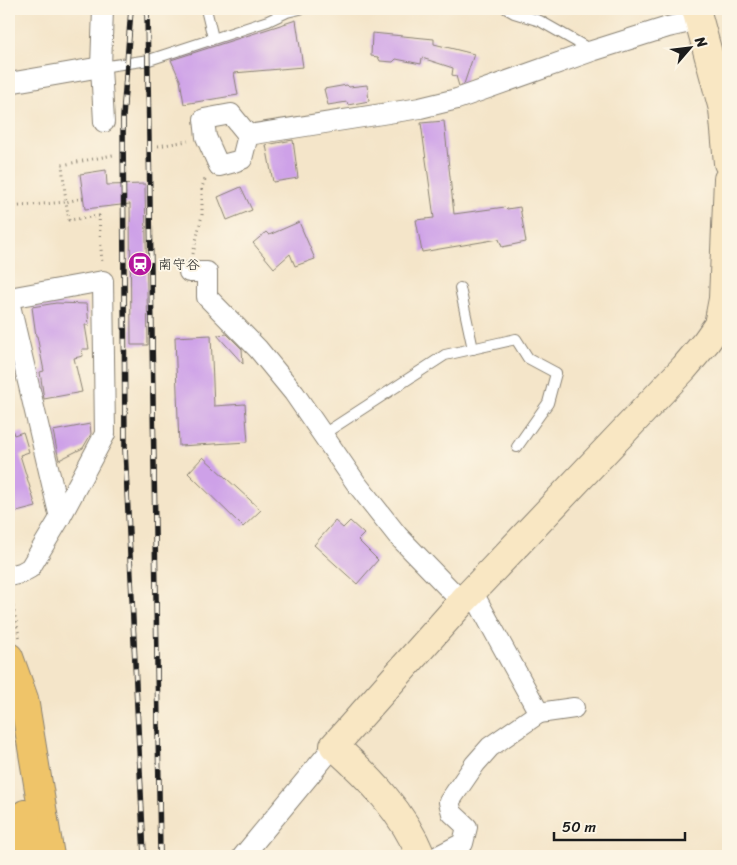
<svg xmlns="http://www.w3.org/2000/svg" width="737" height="865" font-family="Sriracha,'Klee One',sans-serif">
  <rect width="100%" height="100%" fill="#fcf5e5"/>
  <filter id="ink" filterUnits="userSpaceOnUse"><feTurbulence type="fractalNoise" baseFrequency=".02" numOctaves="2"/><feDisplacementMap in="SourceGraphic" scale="10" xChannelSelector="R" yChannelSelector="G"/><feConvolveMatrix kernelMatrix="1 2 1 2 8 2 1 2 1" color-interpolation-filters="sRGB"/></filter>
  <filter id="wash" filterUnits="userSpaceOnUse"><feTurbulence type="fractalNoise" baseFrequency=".0096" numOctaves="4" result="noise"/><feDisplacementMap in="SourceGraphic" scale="20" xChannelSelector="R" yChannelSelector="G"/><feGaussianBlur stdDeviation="1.12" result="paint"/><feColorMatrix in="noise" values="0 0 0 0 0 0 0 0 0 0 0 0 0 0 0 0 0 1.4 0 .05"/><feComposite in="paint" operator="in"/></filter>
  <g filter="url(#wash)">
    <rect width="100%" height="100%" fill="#f4e5c9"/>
    <g id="blocks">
      <g fill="#cea1e8">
        <polygon points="296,20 303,67 234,73 238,95 184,104 180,80 171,60"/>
        <polygon points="372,33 434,39 434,44 474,54 464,84 459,86 456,76 452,75 453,68 422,58 421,64 396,59 393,62 380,61 378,57 371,56"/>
        <polygon points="347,85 349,87 367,85 369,101 348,105 347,102 328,105 324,89"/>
        <polygon points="444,121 454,214 505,207 507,209 520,207 526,242 502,247 499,239 422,252 416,220 434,218 421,123"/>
        <polygon points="293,140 298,178 273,182 266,145"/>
        <polygon points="106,170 107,185 145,184 148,345 131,345 130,204 85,209 80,174"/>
        <polygon points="241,187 252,210 227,220 218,197"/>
        <polygon points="299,222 315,259 295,266 290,254 274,268 253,243 266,232 269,235"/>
        <polygon points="56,303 87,304 89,325 85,325 89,349 82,349 83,356 74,358 82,392 44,399 40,372 44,371 37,336 36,336 32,307"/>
        <polygon points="227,334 242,349 243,364 217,335"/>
        <polygon points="211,335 214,406 245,404 248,442 179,446 175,337"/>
        <polygon points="90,424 91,434 83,448 59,460 53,431"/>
        <polygon points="9,429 12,429 14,435 23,432 24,435 29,452 20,455 36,507 9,514"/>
        <polygon points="203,457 261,510 243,527 188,473"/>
        <polygon points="335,521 343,528 350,521 364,534 358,540 378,560 357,584 314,545"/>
      </g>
    </g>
  </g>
  <g filter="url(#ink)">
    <use href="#blocks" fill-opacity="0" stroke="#888072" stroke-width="1"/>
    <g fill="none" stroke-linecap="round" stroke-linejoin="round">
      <g stroke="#888072" stroke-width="12">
        <g id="lane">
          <polyline points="206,9 213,38"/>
          <polyline points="507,9 514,13 540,21 591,50"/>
          <polyline points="101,67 149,60 268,21 287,12 300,9"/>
          <polyline points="460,288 473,349"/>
          <polyline points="322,435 445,355 516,339 528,358 556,373 548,403 517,447"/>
        </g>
      </g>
      <g stroke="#888072" stroke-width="22">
        <g id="street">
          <polyline points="103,9 101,67 104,122"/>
          <polyline points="9,83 101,67"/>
          <polyline points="248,135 242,159 234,162 219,166 206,137 204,119 231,114 248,135 420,108 457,99 592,51 668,27 699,20"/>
          <polyline points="189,272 207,272 207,297 258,349 294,393 356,483 398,536 462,602"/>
          <polyline points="9,298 103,281 105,434 60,518 30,568 21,573 9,576"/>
          <polyline points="9,301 60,518"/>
          <polyline points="472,591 539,713 574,708"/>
          <polyline points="243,856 334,746"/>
          <polyline points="438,856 463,843 467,827 452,813 449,802 475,764 490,747 539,713"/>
        </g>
      </g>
      <g stroke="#888072" stroke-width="30">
        <g id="secondary">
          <polyline points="696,9 723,109 728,163"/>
          <path d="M421 856C404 813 369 777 334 746L462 602 684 368 706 342 718 325 723 299 728 179"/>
        </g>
      </g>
      <g stroke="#888072" stroke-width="30">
        <g id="highway">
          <polyline points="9,657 24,699 50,856"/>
          <polyline points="25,814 30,856"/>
        </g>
      </g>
      <g stroke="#888072" stroke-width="3" stroke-dasharray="1 4" stroke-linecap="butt">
        <polyline points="158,146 188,141"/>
        <polyline points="83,198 66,202 69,220 99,216 102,264"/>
        <polyline points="9,207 66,202 62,165 113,155"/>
        <polyline points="193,254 202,215 202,187 206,177"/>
        <polyline points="10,592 20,640"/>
      </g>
      <use href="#lane" stroke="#fff" stroke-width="10"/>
      <use href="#street" stroke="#fff" stroke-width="20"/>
      <use href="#secondary" stroke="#f9e7c3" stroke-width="28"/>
      <use href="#highway" stroke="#efc469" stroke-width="28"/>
      <g stroke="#1c1c1c" stroke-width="5.5">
        <g id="rail">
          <polyline points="131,9 123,117 125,448 144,856"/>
          <polyline points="147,9 160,856"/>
        </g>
      </g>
      <use href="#rail" stroke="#fcf5e5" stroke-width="4" stroke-dasharray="11" stroke-linecap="butt"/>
    </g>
  </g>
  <defs>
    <g id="station-disc" transform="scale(1.25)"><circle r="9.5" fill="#b5179e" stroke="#fcf5e5"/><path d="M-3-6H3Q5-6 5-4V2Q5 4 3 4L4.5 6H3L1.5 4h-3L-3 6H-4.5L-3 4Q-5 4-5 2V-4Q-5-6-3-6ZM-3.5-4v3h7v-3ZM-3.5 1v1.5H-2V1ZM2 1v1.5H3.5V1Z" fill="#fff"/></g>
  </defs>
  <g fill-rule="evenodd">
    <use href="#station-disc" x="140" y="264"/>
  </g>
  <g text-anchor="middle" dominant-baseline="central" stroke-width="4" stroke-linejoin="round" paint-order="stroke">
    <g font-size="14" fill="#1c1c1c" stroke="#fcf5e5" text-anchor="start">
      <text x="158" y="264">南守谷</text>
    </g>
  </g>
  <rect width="737" height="865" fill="none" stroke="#fcf5e5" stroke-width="30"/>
  <g transform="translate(690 48) rotate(62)" stroke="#fcf5e5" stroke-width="4" paint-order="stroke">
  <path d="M0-4L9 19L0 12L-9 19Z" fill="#1c1c1c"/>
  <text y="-8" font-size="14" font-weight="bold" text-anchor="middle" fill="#1c1c1c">N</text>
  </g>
  <path d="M554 832v8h131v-8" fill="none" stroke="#1c1c1c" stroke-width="2.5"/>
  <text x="562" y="832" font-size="15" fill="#1c1c1c" stroke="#fcf5e5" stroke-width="4" paint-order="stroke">50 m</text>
</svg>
